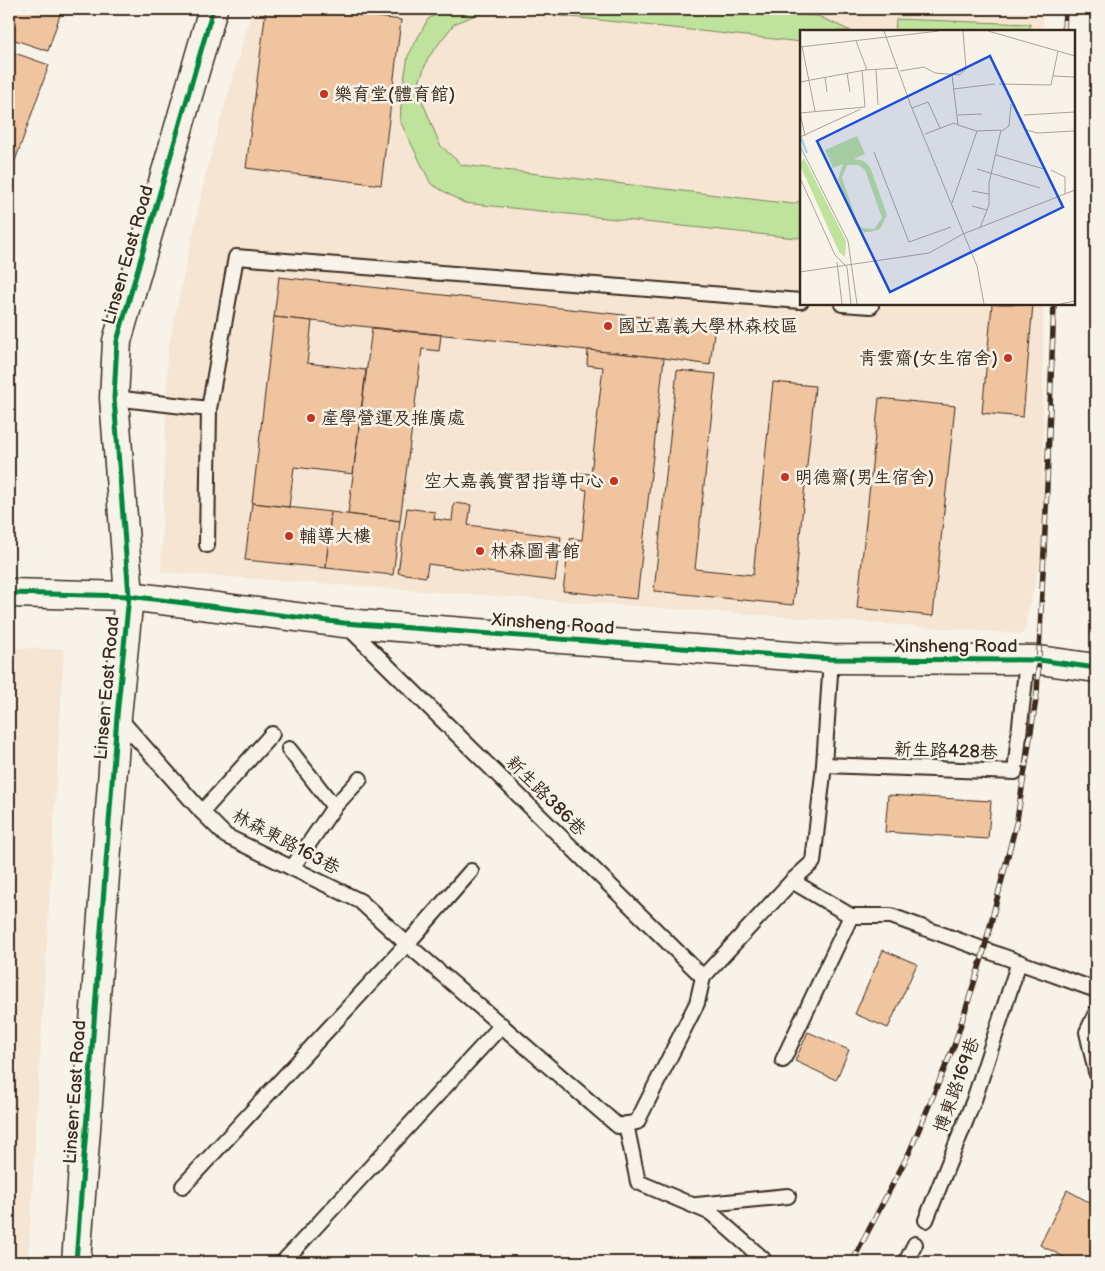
<svg xmlns="http://www.w3.org/2000/svg" width="1105" height="1271" font-family="'Balsamiq Sans','LXGW WenKai TC',sans-serif">
  <rect width="100%" height="100%" fill="#f7f3e8"/>
  <filter id="ink" filterUnits="userSpaceOnUse"><feTurbulence type="fractalNoise" baseFrequency=".02" numOctaves="2"/><feDisplacementMap in="SourceGraphic" scale="10" xChannelSelector="R" yChannelSelector="G"/><feConvolveMatrix kernelMatrix="1 2 1 2 8 2 1 2 1" color-interpolation-filters="sRGB"/></filter>
  <g filter="url(#ink)">
    <g fill="#f5e5d2">
      <polygon points="252,9 1043,9 1043,31 801,31 801,304 1043,304 1043,548 1023,634 161,572 168,349 207,169"/>
      <polygon points="9,648 64,649 28,1262 9,1262"/>
    </g>
    <g fill="#bfe29c" stroke="#7d865d">
      <polygon points="446,9 490,9 454,24 428,58 417,88 440,145 462,165 793,204 801,200 801,237 796,238 464,203 431,184 400,121 402,92 408,56 428,19"/>
      <polygon points="497,9 741,9 818,16 851,31 801,31 801,42"/>
      <polygon points="896,19 1030,24 1030,31 895,31"/>
    </g>
    <g fill="#f1c4a0" stroke="#3b2a1e">
      <polygon points="9,9 62,9 48,51 9,38"/>
      <polygon points="266,9 314,9 401,20 381,185 246,168"/>
      <polygon points="9,51 49,65 9,178"/>
      <polygon points="279,277 715,325 710,365 664,358 274,317"/>
      <polygon points="992,304 1033,304 1023,417 982,413"/>
      <polygon points="274,317 312,321 307,363 366,370 353,474 294,467 289,507 252,503"/>
      <polygon points="372,328 441,335 439,351 422,349 400,521 348,514"/>
      <polygon points="588,350 664,358 637,599 563,591 570,538 582,540 587,490 577,488 579,473 591,474 603,367 587,365"/>
      <polygon points="677,370 716,374 695,569 753,575 773,382 815,386 793,605 654,591"/>
      <polygon points="879,398 955,406 933,616 857,608"/>
      <polygon points="252,503 331,512 326,568 245,560"/>
      <polygon points="454,503 471,505 468,525 561,537 555,581 428,564 426,577 398,573 407,508 435,512 434,519 452,521"/>
      <polygon points="331,512 400,521 393,575 326,568"/>
      <polygon points="888,795 991,801 988,839 885,832"/>
      <polygon points="883,950 917,964 888,1028 855,1014"/>
      <polygon points="808,1032 849,1050 836,1080 795,1061"/>
      <polygon points="1067,1190 1096,1206 1096,1262 1074,1262 1040,1245"/>
    </g>
    <g fill="none" stroke-linecap="round" stroke-linejoin="round">
      <g stroke="#3b2a1e" stroke-width="18">
        <g id="lane">
          <polyline points="842,304 871,306"/>
          <polyline points="114,398 209,409"/>
          <polyline points="207,545 209,409 236,257 801,301"/>
          <polyline points="118,717 202,812 226,836 360,901 407,944 618,1126 637,1122 697,1003 703,977 347,626"/>
          <polyline points="289,749 334,807"/>
          <polyline points="824,765 1015,772 1027,660"/>
          <polyline points="202,812 272,734"/>
          <polyline points="292,868 334,807 360,779"/>
          <polyline points="792,881 813,862 824,765 831,659"/>
          <polyline points="703,977 792,881 851,916 891,916 1096,990"/>
          <polyline points="1096,1013 1087,1032 1096,1072"/>
          <polyline points="783,1060 851,916"/>
          <polyline points="626,1124 638,1182 711,1213 763,1259"/>
          <polyline points="183,1186 407,944 471,871"/>
          <polyline points="697,1205 788,1196"/>
          <polyline points="926,1220 974,1100 1019,962"/>
          <polyline points="283,1262 502,1025"/>
          <polyline points="906,1262 915,1244"/>
        </g>
      </g>
      <g stroke="#3b2a1e" stroke-width="31">
        <g id="secondary">
          <polyline points="9,593 129,596 344,623 831,659 1039,660 1096,668"/>
          <polyline points="76,1262 117,716 129,596 114,398 117,341 213,9"/>
        </g>
      </g>
      <use href="#lane" stroke="#f7f3e8" stroke-width="14"/>
      <use href="#secondary" stroke="#f7f3e8" stroke-width="28"/>
      <g stroke="#3b2a1e" stroke-width="5.5">
        <g id="rail">
          <polyline points="1064,31 1065,9"/>
          <polyline points="852,1262 909,1153 954,1046 982,958 1017,820 1037,693 1046,510 1054,304"/>
        </g>
      </g>
      <use href="#rail" stroke="#f7f3e8" stroke-width="4" stroke-dasharray="11" stroke-linecap="butt"/>
      <g stroke="#f7f3e8" stroke-width="8">
        <g id="cycleway">
          <polyline points="9,593 129,596 344,623 831,659 1039,660 1096,668"/>
          <polyline points="76,1262 117,716 129,596 114,398 117,341 213,9"/>
        </g>
      </g>
      <use href="#cycleway" stroke="#00873e" stroke-width="5"/>
    </g>
  </g>
  <g fill="#c8321e" stroke="#f7f3e8" stroke-width="2">
    <circle cx="324" cy="94" r="5"/>
    <circle cx="608" cy="326" r="5"/>
    <circle cx="1008" cy="358" r="5"/>
    <circle cx="311" cy="418" r="5"/>
    <circle cx="785" cy="477" r="5"/>
    <circle cx="614" cy="481" r="5"/>
    <circle cx="289" cy="536" r="5"/>
    <circle cx="480" cy="551" r="5"/>
  </g>
  <g text-anchor="middle" dominant-baseline="central" stroke-width="5" stroke-linejoin="round" paint-order="stroke">
    <g font-size="18" fill="#3b2a1e" stroke="#f7f3e8" text-anchor="start">
      <text x="334" y="94">樂育堂(體育館)</text>
      <text x="618" y="326">國立嘉義大學林森校區</text>
      <text x="998" y="358" text-anchor="end">青雲齋(女生宿舍)</text>
      <text x="321" y="418">產學營運及推廣處</text>
      <text x="795" y="477">明德齋(男生宿舍)</text>
      <text x="604" y="481" text-anchor="end">空大嘉義實習指導中心</text>
      <text x="299" y="536">輔導大樓</text>
      <text x="490" y="551">林森圖書館</text>
    </g>
    <g font-size="18" fill="#3b2a1e" stroke="#f7f3e8">
      <text transform="translate(128 255) rotate(-74)">Linsen East Road</text>
      <text transform="translate(553 624) rotate(4)">Xinsheng Road</text>
      <text x="956" y="646">Xinsheng Road</text>
      <text transform="translate(107 688) rotate(-85)">Linsen East Road</text>
      <text transform="translate(946 751) rotate(2)">新生路428巷</text>
      <text transform="translate(546 796) rotate(45)">新生路386巷</text>
      <text transform="translate(286 842) rotate(28)">林森東路163巷</text>
      <text transform="translate(957 1085) rotate(-70)">博東路169巷</text>
      <text transform="translate(75 1092) rotate(-86)">Linsen East Road</text>
    </g>
  </g>
  <g transform="translate(800 30)">
    <rect width="275" height="275" fill="#f7f3e8"/>
    <path d="M57 106 65 124 54 129 64 131 70 137 87 185 80 199 70 202H64L55 194 38 149 43 134 33 138 25 120ZM47 135H58L65 140 82 188 74 199 63 198 58 194 42 148ZM4 128 46 211 45 227 39 222 0 135Z" fill="#bfe29c" fill-rule="evenodd"/>
    <path fill="none" stroke="#9fd2fc" stroke-width="2.5" d="M1 108 7 123"/>
    <path fill="none" stroke="#aca397" stroke-width="1" d="M84 1 111 76 177 236 184 274M188 1 275 26M56 11 67 40M2 16 15 81M0 17 139 1M76 39 78 75M100 41 124 37 135 43 159 45 166 39 163 1M47 43 50 62M152 45 158 95 177 101M253 46 275 47M25 47 27 62M0 52 65 40 98 38M199 54 251 55 258 21M153 59 195 54M112 78 128 72 140 98M0 83 65 77 62 40M0 83 5 106M158 85 182 84M224 85 275 82M227 100 237 103 275 101M202 101 209 96 211 74M125 104 154 93 158 95M0 107 61 79M0 116 48 211 57 274M74 122 109 212 151 197M196 125 244 139M177 139 240 158M251 140 265 147V164M0 148 35 225 47 237 51 274M172 161 189 164M152 173 177 101 201 100 189 153V175L180 198M172 176 187 180M37 232 42 274M0 242 129 223 163 204 275 160M260 274 275 271"/>
    <path fill="#1d4ed8" fill-opacity="0.15" stroke="#1d4ed8" stroke-width="2.5" d="M190 26 263 177 90 262 17 111Z"/>
    <rect width="275" height="275" fill="none" stroke="#3b2a1e" stroke-width="2.5"/>
  </g>
  <rect width="1105" height="1271" fill="none" stroke="#f7f3e8" stroke-width="30"/>
  <rect x="15" y="15" width="1075" height="1241" fill="none" stroke="#3b2a1e" stroke-width="2" filter="url(#ink)"/>
</svg>
